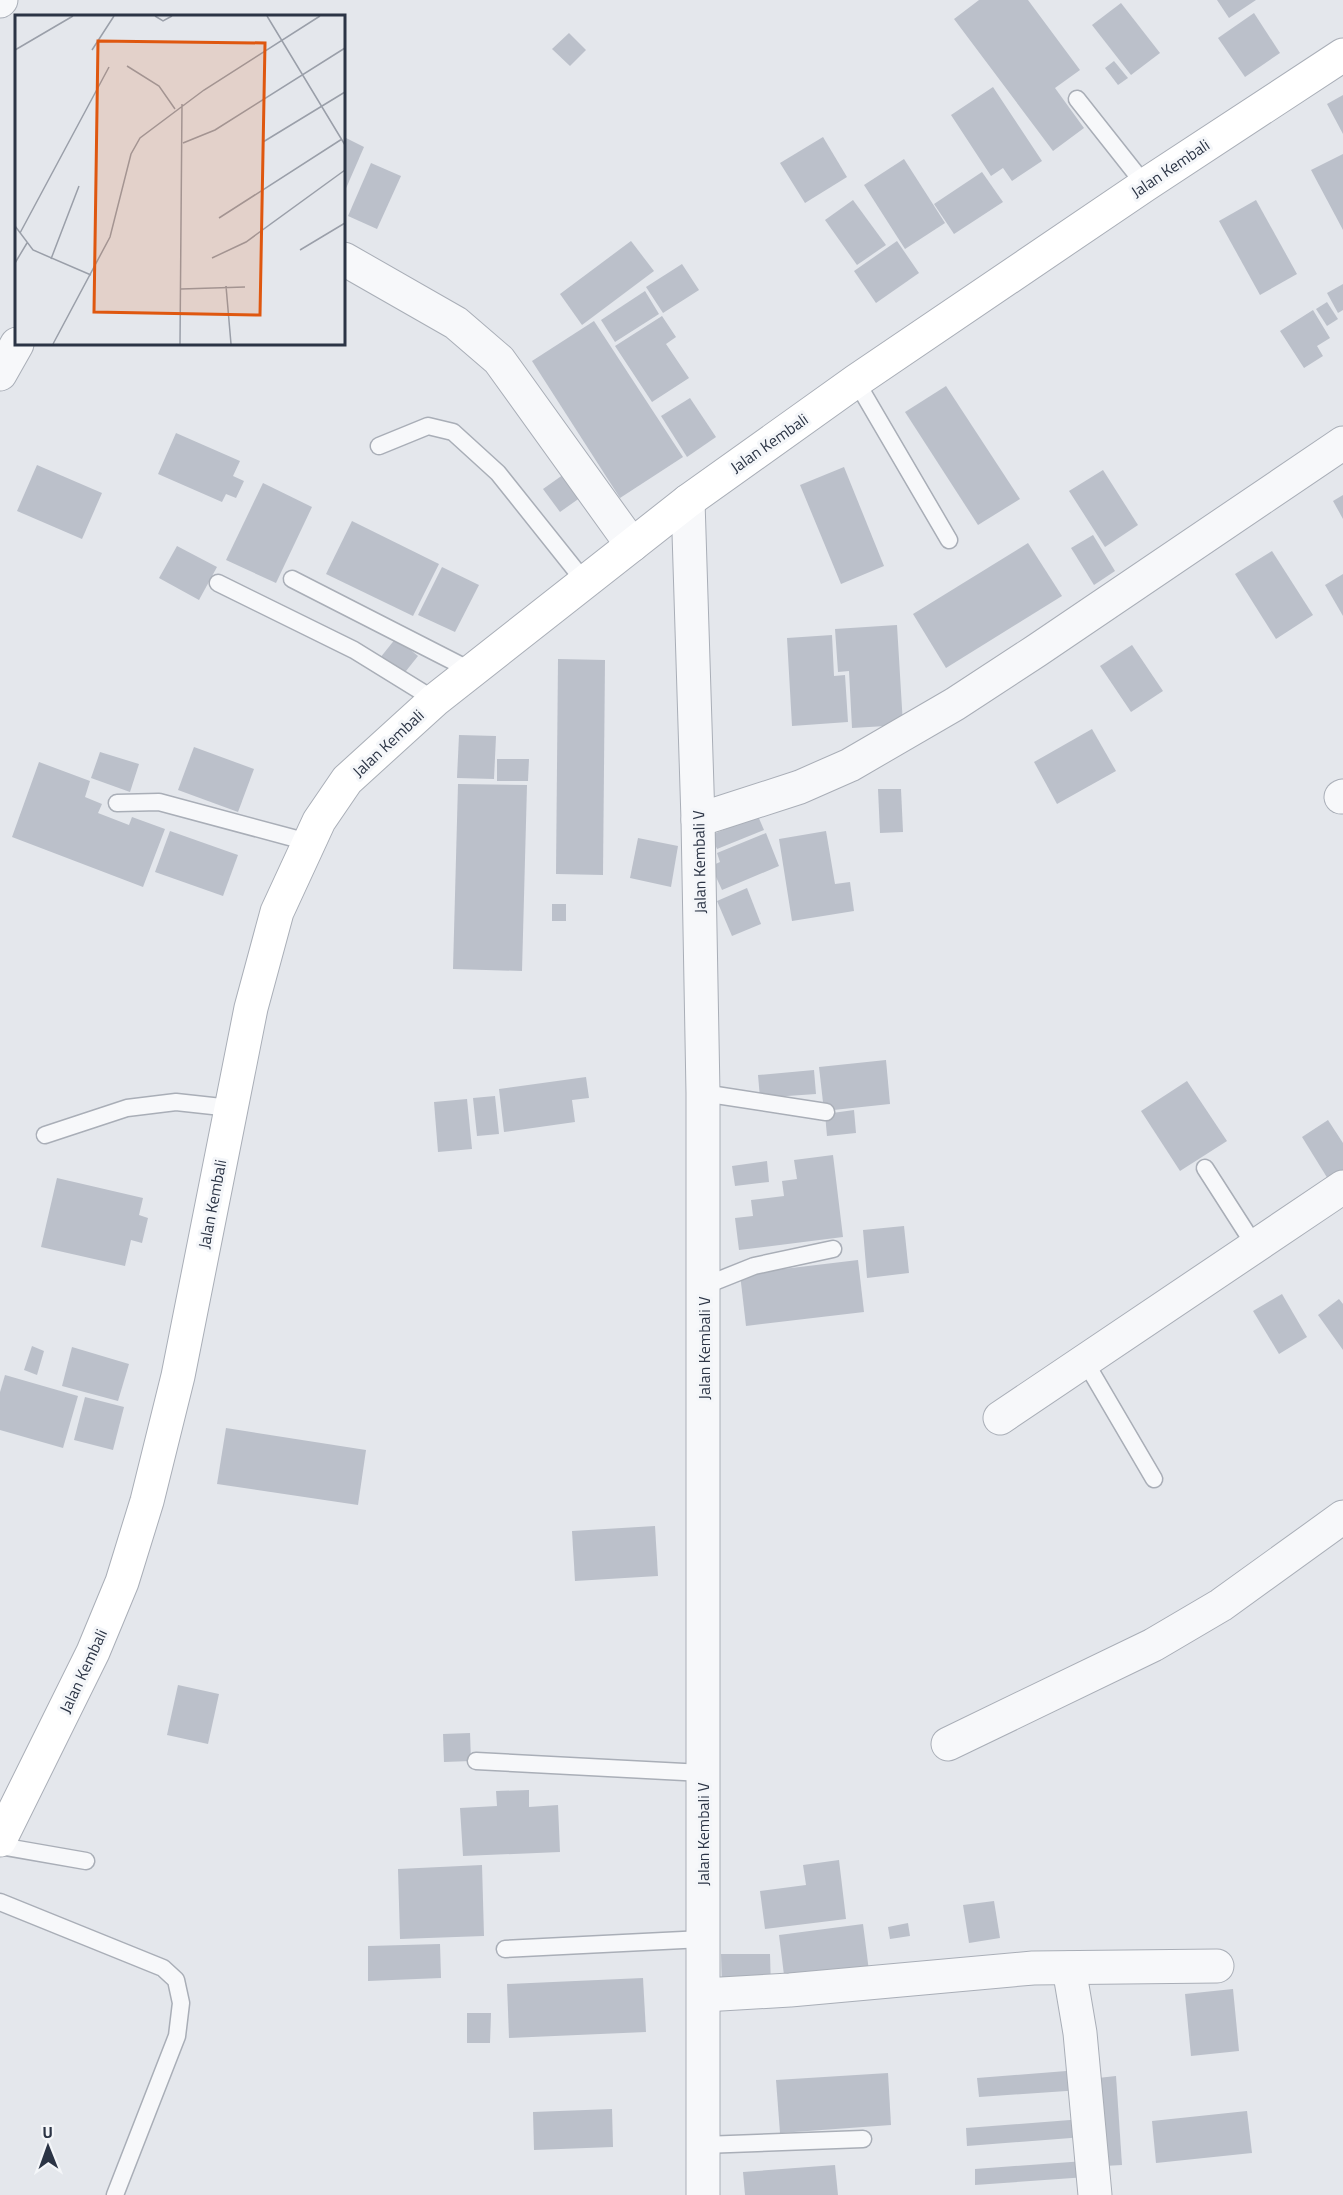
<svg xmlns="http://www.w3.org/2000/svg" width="1343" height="2195" font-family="'Titillium Web',sans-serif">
  <rect width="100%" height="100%" fill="#e4e7ec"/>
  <g fill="#bbc0ca">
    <polygon points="979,0 1028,0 1080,70 1055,88 1084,128 1053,151 954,19"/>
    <polygon points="1217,0 1256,0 1229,18"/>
    <polygon points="1121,3 1160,53 1131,75 1092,25"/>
    <polygon points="1254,13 1280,53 1245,77 1218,38"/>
    <polygon points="569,33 586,50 570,66 552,49"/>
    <polygon points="1114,61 1128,78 1118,85 1105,68"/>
    <polygon points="993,87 1042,161 1012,181 1003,168 991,176 951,115"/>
    <polygon points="1343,95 1343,134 1327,104"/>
    <polygon points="344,137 364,147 344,193"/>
    <polygon points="823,137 847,177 805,203 780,163"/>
    <polygon points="1343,154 1343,230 1311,170"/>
    <polygon points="904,159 945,223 905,249 864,185"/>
    <polygon points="371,163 401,176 377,229 348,216"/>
    <polygon points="982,172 1003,202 954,234 934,204"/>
    <polygon points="853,200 886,245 857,265 825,220"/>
    <polygon points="1256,200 1297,274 1260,295 1219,221"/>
    <polygon points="631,241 654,271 582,325 560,294"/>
    <polygon points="897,241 919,273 876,303 854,271"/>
    <polygon points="682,264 699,290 663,313 646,287"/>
    <polygon points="1343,284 1343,310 1338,313 1327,293"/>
    <polygon points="645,291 659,314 615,342 601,320"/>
    <polygon points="1327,302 1338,319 1327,326 1316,309"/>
    <polygon points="1313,310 1330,338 1317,346 1323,356 1304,368 1280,331"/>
    <polygon points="662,316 676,337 666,344 689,378 652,402 615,346"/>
    <polygon points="594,321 683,457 620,498 532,361"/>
    <polygon points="946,386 1020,499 978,525 905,412"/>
    <polygon points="690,398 716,437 687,457 661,416"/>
    <polygon points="176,433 240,461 233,476 244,481 236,498 226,494 222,502 158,474"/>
    <polygon points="37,465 102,493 82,539 17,511"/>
    <polygon points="844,467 884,566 841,584 800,485"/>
    <polygon points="1103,470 1138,525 1105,547 1069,491"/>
    <polygon points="567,472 584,495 560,512 543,489"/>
    <polygon points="263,483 312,507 276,583 226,560"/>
    <polygon points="1343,495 1343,519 1333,501"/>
    <polygon points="352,521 439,564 413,616 326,574"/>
    <polygon points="1093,535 1115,571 1094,585 1071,548"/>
    <polygon points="1028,543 1062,596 946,668 913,614"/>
    <polygon points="177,546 217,567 199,600 159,578"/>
    <polygon points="1272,551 1313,615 1276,639 1235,574"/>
    <polygon points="442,567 479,585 455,632 418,615"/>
    <polygon points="1343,574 1343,616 1325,585"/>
    <polygon points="897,625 903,725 852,728 849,671 838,672 835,629"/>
    <polygon points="832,635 834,676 845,675 848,722 792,726 787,638"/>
    <polygon points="396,638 418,656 402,676 380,658"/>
    <polygon points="1132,645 1163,691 1131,712 1100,666"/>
    <polygon points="558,659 605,660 603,875 556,874"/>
    <polygon points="1092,729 1116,771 1057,804 1034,762"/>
    <polygon points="459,735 496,736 494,779 457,778"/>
    <polygon points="194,747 254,769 238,812 178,790"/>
    <polygon points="100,752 139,764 130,792 91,778"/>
    <polygon points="497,759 529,759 528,781 497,781"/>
    <polygon points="39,762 90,781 85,797 102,804 98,813 129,825 132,817 165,829 143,887 12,837"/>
    <polygon points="458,784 527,785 522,971 453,969"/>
    <polygon points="878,789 901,789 903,832 880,833"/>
    <polygon points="758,816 764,830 717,849 711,835"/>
    <polygon points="170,831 238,855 223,896 155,872"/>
    <polygon points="826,831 835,884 850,882 854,911 792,921 779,839"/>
    <polygon points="766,833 779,866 722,890 711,866 720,862 717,853"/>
    <polygon points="638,838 678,846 671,887 630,878"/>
    <polygon points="747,888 761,924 732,936 717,901"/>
    <rect x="552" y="904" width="14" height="17"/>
    <polygon points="886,1060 890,1104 824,1111 819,1067"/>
    <polygon points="814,1070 816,1094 760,1098 758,1075"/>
    <polygon points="586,1077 589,1098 572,1100 575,1122 504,1132 499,1089"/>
    <polygon points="1187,1081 1227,1141 1180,1171 1141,1111"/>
    <polygon points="495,1096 499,1134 477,1136 473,1098"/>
    <polygon points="467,1099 472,1149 438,1152 434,1102"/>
    <polygon points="854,1110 856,1133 827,1136 825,1114"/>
    <polygon points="1328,1120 1343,1143 1343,1170 1328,1179 1302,1137"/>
    <polygon points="833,1155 843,1237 739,1250 735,1218 753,1216 751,1200 784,1196 782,1181 797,1179 794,1160"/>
    <polygon points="767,1161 769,1182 735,1186 732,1166"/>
    <polygon points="57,1178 143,1198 139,1215 148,1218 142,1243 131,1240 125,1266 41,1247"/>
    <polygon points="904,1226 909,1273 867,1278 863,1230"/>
    <polygon points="858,1260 864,1312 746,1326 740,1274"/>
    <polygon points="1282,1294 1307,1337 1279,1354 1253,1311"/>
    <polygon points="1339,1299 1343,1304 1343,1350 1318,1315"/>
    <polygon points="32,1346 44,1351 37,1375 24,1370"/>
    <polygon points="72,1347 129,1364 118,1401 62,1386"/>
    <polygon points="5,1375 78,1396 63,1448 0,1430 0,1392"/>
    <polygon points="85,1397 124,1407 113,1450 74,1440"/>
    <polygon points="226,1428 366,1450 358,1505 217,1484"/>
    <polygon points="655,1526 658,1576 575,1581 572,1531"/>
    <polygon points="178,1685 219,1694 208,1744 167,1735"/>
    <polygon points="470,1733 471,1761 444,1762 443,1734"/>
    <polygon points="529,1790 529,1807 558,1805 560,1852 463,1856 460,1808 497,1806 496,1791"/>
    <polygon points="839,1860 846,1919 765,1929 760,1891 806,1885 803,1865"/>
    <polygon points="482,1865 484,1936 400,1939 398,1869"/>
    <polygon points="994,1901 1000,1938 969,1943 963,1905"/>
    <polygon points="908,1923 910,1936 890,1939 888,1927"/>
    <polygon points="863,1924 870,1979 824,1985 822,1970 784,1975 779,1935"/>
    <polygon points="440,1944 441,1978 368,1981 368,1946"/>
    <polygon points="721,1954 770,1954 771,1989 722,1989"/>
    <polygon points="643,1978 646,2032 509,2038 507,1984"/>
    <polygon points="1233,1989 1239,2051 1191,2056 1185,1994"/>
    <polygon points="467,2013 491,2013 490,2043 467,2043"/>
    <polygon points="1079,2070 1081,2090 979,2097 977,2078"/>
    <polygon points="888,2073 891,2125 780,2133 776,2080"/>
    <polygon points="1116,2076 1122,2165 1104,2166 1098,2078"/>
    <polygon points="612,2109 613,2147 534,2150 533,2112"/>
    <polygon points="1247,2111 1252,2153 1156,2163 1152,2121"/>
    <polygon points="1083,2119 1084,2137 967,2146 966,2128"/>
    <polygon points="1085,2161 1087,2177 975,2185 975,2169"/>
    <polygon points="835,2165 838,2195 745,2195 743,2172"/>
  </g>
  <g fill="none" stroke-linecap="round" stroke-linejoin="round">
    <g stroke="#a9aeb7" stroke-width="19">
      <g id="lane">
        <polyline points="1077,99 1145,185"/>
        <polyline points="856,381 949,540"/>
        <polyline points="379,446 428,426 453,432 498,473 585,582"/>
        <polyline points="292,579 472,671"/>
        <polyline points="218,583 354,650 435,700"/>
        <polyline points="117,803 159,802 308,842"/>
        <polyline points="703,1093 826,1112"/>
        <polyline points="45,1135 127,1108 176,1102 231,1108"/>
        <polyline points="1205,1168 1255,1246"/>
        <polyline points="704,1286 754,1266 833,1249"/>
        <polyline points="1086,1363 1154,1479"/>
        <polyline points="476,1761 703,1773"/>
        <polyline points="0,1846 86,1861"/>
        <polyline points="0,1902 163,1968 176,1980 181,2003 177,2036 115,2195"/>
        <polyline points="505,1949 703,1939"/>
        <polyline points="703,2145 863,2139"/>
      </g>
    </g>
    <g stroke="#a9aeb7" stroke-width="35">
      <g id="street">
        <polyline points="0,1 1,0"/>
        <polyline points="344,259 456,323 499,360 632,545"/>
        <polyline points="0,374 17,344"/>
        <polyline points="688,501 698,820 703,1093 703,2195"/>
        <polyline points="1341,797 1343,796"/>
        <polyline points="698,820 800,787 850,765 955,704 1036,651 1343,443"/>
        <polyline points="1000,1418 1343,1187"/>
        <polyline points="948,1744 1153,1645 1221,1605 1343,1517"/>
        <polyline points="1069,1968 1080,2033 1095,2195"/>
        <polyline points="704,1995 790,1990 1033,1968 1217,1966"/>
      </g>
    </g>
    <g stroke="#a9aeb7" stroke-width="35">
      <polyline id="secondary" points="0,1840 93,1652 122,1582 147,1501 178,1376 251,1008 277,912 319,821 347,780 435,700 688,501 856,381 1145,185 1343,55"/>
    </g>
    <use href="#lane" stroke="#f7f8fa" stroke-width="16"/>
    <use href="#street" stroke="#f7f8fa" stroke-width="33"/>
    <use href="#secondary" stroke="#fff" stroke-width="33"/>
  </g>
  <g text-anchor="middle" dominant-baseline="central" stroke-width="6" stroke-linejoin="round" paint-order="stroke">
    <g font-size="16" fill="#2b3445" stroke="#f4f6f9">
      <text transform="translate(1170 168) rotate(-34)">Jalan Kembali</text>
      <text transform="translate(769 443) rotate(-35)">Jalan Kembali</text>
      <text transform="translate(388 743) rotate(-43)">Jalan Kembali</text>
      <text transform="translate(699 862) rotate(-91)">Jalan Kembali V</text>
      <text transform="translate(212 1204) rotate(-79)">Jalan Kembali</text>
      <text transform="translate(704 1348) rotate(-90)">Jalan Kembali V</text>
      <text transform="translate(83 1671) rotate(-65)">Jalan Kembali</text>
      <text transform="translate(703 1834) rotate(-90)">Jalan Kembali V</text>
    </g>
  </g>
  <g transform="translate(15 15)">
    <rect width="330" height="330" fill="#e4e7ec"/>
    <path fill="none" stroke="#9a9fa9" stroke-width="1.5" d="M140 1 148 6 157 1M252 1 330 130M0 35 58 1M77 35 99 1M112 51 144 71 160 94M248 127 330 77M168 128 200 115 330 33M204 203 327 124M0 211 18 235 76 260M5 218 94 52M285 235 330 208M197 243 231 227 330 155M36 244 64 171M0 248 12 228M211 271 216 329M166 274 230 272M38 329 95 222 116 139 125 123 189 75 305 1M165 329 167 89"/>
    <path fill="#df570f" fill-opacity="0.15" stroke="#df570f" stroke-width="3" d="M83 26 250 28 245 300 79 297Z"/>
    <rect width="330" height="330" fill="none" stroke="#2b3445" stroke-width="3"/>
  </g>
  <g transform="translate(48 2147) rotate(359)" stroke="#f4f6f9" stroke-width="4.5" paint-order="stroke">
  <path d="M0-4.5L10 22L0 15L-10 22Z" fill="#2b3445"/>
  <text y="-9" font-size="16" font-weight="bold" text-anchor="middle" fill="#2b3445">U</text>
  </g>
</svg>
